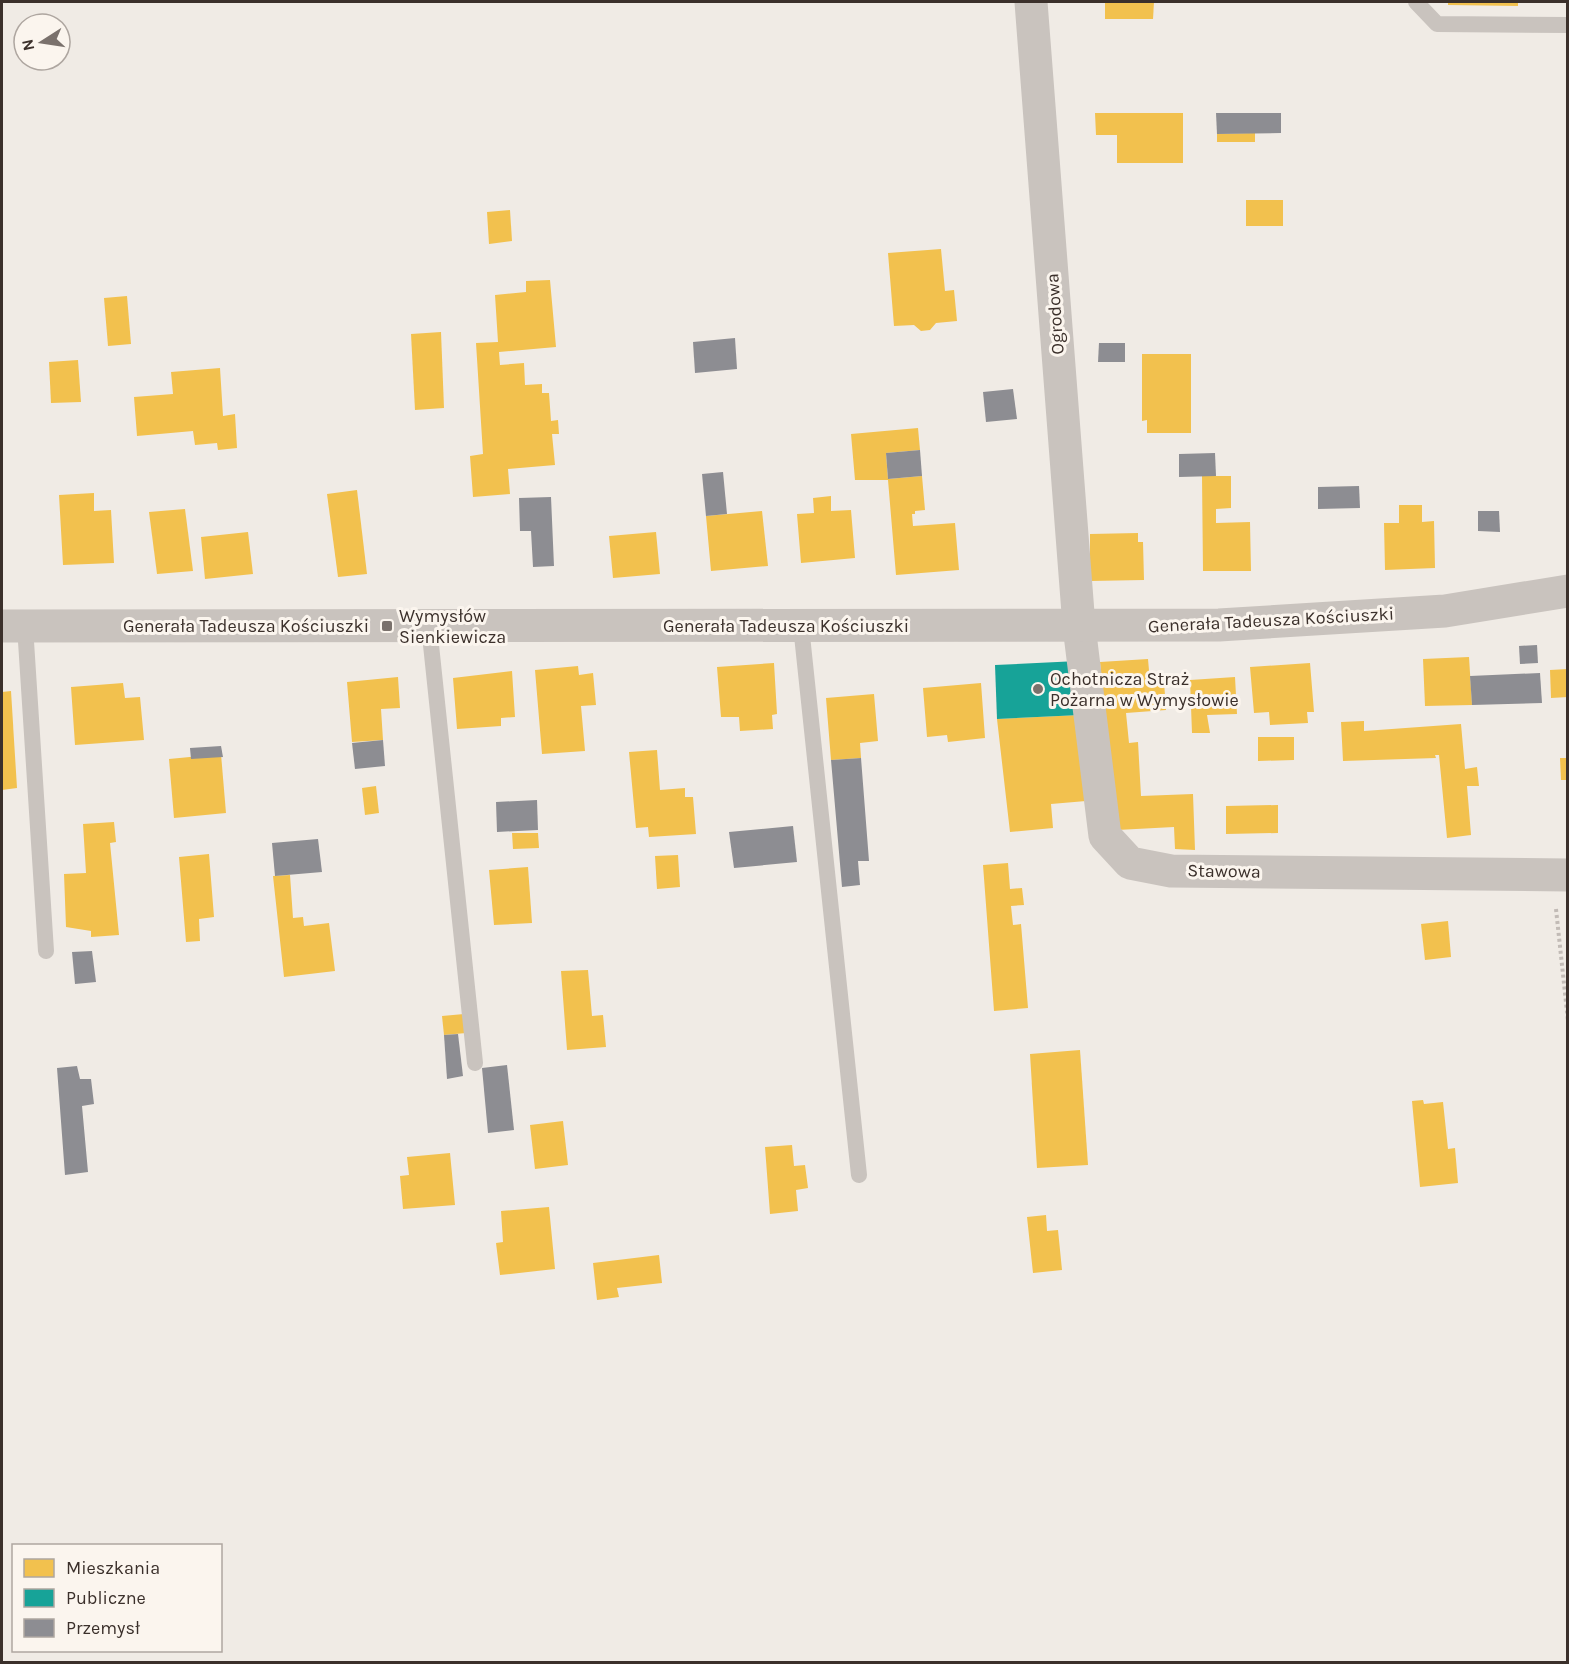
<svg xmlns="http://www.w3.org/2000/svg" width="1569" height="1664" font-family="Karla,sans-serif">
  <rect width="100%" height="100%" fill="#f0ebe5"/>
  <g fill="#f2c14e">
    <polygon points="1105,2 1154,2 1153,19 1105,19"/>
    <polygon points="1448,2 1518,2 1518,6 1448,5"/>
    <polygon points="1095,113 1183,113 1183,163 1117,163 1117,135 1096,135"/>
    <polygon points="1255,133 1255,142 1217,142 1217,134"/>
    <rect x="1246" y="200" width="37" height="26"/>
    <polygon points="510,210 512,241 489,244 487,212"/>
    <polygon points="941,249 945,291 954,290 957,321 936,323 930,330 921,331 914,325 894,326 888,253"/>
    <polygon points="550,280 556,347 499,352 500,365 524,363 525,385 542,384 542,393 549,393 551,421 558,420 559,434 552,434 555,465 508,469 510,494 473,497 470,456 483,454 476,343 498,342 495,295 526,292 526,281"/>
    <polygon points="127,296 131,344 108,346 104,298"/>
    <polygon points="441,332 444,408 415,410 411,334"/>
    <polygon points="1142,354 1191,354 1191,433 1147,433 1147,420 1142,421"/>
    <polygon points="78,360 81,402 51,403 49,362"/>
    <polygon points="220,368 223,416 235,414 237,448 218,450 217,443 195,445 193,431 137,436 134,397 173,394 171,372"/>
    <polygon points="918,428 920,450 886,453 888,479 922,476 925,510 915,511 915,514 912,514 913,526 955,523 959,570 896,575 888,480 855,480 851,434"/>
    <polygon points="1202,476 1231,476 1231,508 1216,509 1216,523 1250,522 1251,571 1203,571"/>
    <polygon points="357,490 367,574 338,577 327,494"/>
    <polygon points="94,493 94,511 111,510 114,563 63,565 59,495"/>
    <polygon points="831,496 831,511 851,510 855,558 801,563 797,514 814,513 813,498"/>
    <polygon points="1399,505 1422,505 1422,522 1434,521 1435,568 1385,570 1384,523 1399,523"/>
    <polygon points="185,509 193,571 157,574 149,512"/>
    <polygon points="762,511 768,566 711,571 706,516"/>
    <polygon points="248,532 253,574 205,579 201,537"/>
    <polygon points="656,532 660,574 613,578 609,536"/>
    <polygon points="1138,533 1138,542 1143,542 1144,580 1090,581 1090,534"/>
    <polygon points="1469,657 1472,705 1425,706 1423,659"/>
    <polygon points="1148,659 1150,682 1164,681 1166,710 1126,713 1129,743 1138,742 1141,796 1193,794 1195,850 1175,849 1174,827 1117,830 1100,662"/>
    <polygon points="774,663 777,714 772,715 773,729 740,731 739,717 721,717 717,667"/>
    <polygon points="1310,663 1314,712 1307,712 1308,723 1270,725 1269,712 1254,713 1250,667"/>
    <polygon points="578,666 579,675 593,673 596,705 581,706 585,751 542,754 535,670"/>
    <polygon points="1568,669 1568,697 1551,698 1550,670"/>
    <polygon points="512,671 515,717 501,718 501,726 457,729 453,678"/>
    <polygon points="398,677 400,708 381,709 383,740 352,742 347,682"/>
    <polygon points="1235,677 1237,714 1207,715 1210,733 1192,733 1190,680"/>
    <polygon points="123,683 125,698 140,697 144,740 75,745 71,687"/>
    <polygon points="981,683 985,738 948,742 947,735 927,737 923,688"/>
    <polygon points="11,691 17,788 2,790 2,692"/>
    <polygon points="874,694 878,741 860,743 861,758 831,760 826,698"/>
    <polygon points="1080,715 1086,801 1051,804 1053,828 1010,832 997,719"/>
    <polygon points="1364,721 1364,731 1461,724 1465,769 1477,767 1479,786 1467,786 1471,835 1447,838 1439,755 1435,755 1436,758 1343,761 1341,722"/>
    <polygon points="1258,737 1294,737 1294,760 1258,761"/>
    <polygon points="657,750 660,790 685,788 685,797 693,797 696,834 649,837 648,827 636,828 629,752"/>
    <polygon points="221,754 226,813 174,818 169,759"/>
    <polygon points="1560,758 1568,758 1568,780 1561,780"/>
    <polygon points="376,786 379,813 365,815 362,788"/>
    <polygon points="1278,805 1278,833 1226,834 1226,806"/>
    <polygon points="114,822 116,842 110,843 119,935 91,937 91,931 66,927 64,874 86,873 83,824"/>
    <polygon points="512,833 538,833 539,848 513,849"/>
    <polygon points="209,854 214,917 199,919 200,941 186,942 179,857"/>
    <polygon points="678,855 680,887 657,889 655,856"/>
    <polygon points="1008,863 1010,889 1022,888 1024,905 1011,906 1013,925 1021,924 1028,1008 994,1011 983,865"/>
    <polygon points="528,867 532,923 494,925 489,870"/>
    <polygon points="290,875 293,918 303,917 304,926 329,923 335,971 284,977 273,876"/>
    <polygon points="1448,921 1451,957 1425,960 1421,924"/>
    <polygon points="588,970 592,1016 603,1015 606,1047 567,1050 561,971"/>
    <polygon points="464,1014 466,1033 444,1035 442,1016"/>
    <polygon points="1080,1050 1088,1165 1037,1168 1030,1054"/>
    <polygon points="1423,1100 1424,1104 1443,1102 1448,1149 1455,1148 1458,1183 1420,1187 1412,1101"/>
    <polygon points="563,1121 568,1165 535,1169 530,1125"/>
    <polygon points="792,1145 794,1166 805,1165 808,1188 796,1190 798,1211 770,1214 765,1147"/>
    <polygon points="450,1153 455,1205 403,1209 400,1176 409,1175 407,1157"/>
    <polygon points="549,1207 555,1269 500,1275 496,1243 503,1242 501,1211"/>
    <polygon points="1046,1215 1047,1231 1058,1230 1062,1270 1033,1273 1027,1217"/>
    <polygon points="659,1255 662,1283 617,1288 619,1297 597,1300 593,1263"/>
  </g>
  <polygon fill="#17a398" points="1078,661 1080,715 997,719 995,665"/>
  <g fill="#8d8d92">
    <polygon points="1216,113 1281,113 1281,133 1217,134"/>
    <polygon points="735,338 737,369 695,373 693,342"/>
    <polygon points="1099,343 1125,343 1125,362 1098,362"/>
    <polygon points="1013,389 1017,419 986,422 983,392"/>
    <polygon points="920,450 922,476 888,479 886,453"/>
    <polygon points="1215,453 1216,476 1179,477 1179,454"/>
    <polygon points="723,472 727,514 706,516 702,474"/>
    <polygon points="1359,486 1360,508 1318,509 1318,487"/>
    <polygon points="551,497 554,566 533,567 531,531 520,531 519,498"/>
    <polygon points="1478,511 1499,511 1500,532 1478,531"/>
    <polygon points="1537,645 1538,663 1520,664 1519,646"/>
    <polygon points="1540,673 1542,703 1472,705 1470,676"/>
    <polygon points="383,740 385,766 355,769 352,743"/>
    <polygon points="221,746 223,757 191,759 190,748"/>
    <polygon points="861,758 869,861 858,861 860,885 842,887 831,760"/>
    <polygon points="537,800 538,830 497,832 496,802"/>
    <polygon points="793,826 797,862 734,868 729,832"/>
    <polygon points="318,839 322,872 275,876 272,843"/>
    <polygon points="92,951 96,982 75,984 72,952"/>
    <polygon points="458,1034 463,1076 447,1079 444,1035"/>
    <polygon points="507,1065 514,1130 488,1133 482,1068"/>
    <polygon points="77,1066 80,1079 91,1079 94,1104 82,1106 88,1172 65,1175 57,1068"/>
  </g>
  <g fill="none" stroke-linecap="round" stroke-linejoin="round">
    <polyline stroke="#c2bbb6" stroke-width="4" stroke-dasharray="3 3" stroke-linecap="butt" points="1556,909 1568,1021"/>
    <g stroke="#c9c3be" stroke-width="16">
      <polyline points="1416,2 1437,24 1568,25"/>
      <polyline points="25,626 46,951"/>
      <polyline points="429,626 475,1063"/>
      <polyline points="801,626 859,1175"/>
    </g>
    <polyline stroke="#c9c3be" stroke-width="33" points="1031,2 1079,626 1105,836 1130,863 1171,871 1568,875"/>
    <polyline stroke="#c9c3be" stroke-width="33" points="2,626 1219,625 1445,611 1568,591"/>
  </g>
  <g fill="#7a716c" stroke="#fbf5ee" stroke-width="2">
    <rect x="381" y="620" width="12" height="12" rx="3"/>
    <circle cx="1038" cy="689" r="6"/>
  </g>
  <g text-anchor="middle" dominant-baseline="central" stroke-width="6" stroke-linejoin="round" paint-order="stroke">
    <g font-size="18" fill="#3b302b" stroke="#fbf5ee">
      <text transform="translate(1055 314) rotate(-94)">Ogrodowa</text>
      <text transform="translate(1271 620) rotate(-3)">Generała Tadeusza Kościuszki</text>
      <text x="246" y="626">Generała Tadeusza Kościuszki</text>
      <text x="786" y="626">Generała Tadeusza Kościuszki</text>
      <text transform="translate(1224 871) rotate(1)">Stawowa</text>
    </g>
    <g font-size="18" fill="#3b302b" stroke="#fbf5ee" text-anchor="start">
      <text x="399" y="616">Wymysłów<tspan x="399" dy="21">Sienkiewicza</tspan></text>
      <text x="1050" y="679">Ochotnicza Straż<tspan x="1050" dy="21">Pożarna w Wymysłowie</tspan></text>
    </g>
  </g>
  <rect width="1569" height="1664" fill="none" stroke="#3b302b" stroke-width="6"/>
  <rect x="12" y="1544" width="210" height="108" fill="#fbf5ee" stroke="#aea6a0" stroke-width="1.5"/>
  <rect x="24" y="1559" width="30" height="18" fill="#f2c14e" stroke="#aea6a0" stroke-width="1.5"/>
  <text x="66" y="1574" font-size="18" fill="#3b302b">Mieszkania</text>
  <rect x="24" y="1589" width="30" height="18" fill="#17a398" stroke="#aea6a0" stroke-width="1.5"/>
  <text x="66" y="1604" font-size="18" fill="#3b302b">Publiczne</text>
  <rect x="24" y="1619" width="30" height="18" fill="#8d8d92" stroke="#aea6a0" stroke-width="1.5"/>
  <text x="66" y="1634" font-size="18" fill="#3b302b">Przemysł</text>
  <g transform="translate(42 42) rotate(258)"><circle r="28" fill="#fbf5ee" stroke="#aea6a0" stroke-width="1.5"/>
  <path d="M0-4.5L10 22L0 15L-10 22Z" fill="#7a716c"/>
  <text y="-9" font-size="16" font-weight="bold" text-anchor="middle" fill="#3b302b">N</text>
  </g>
</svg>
